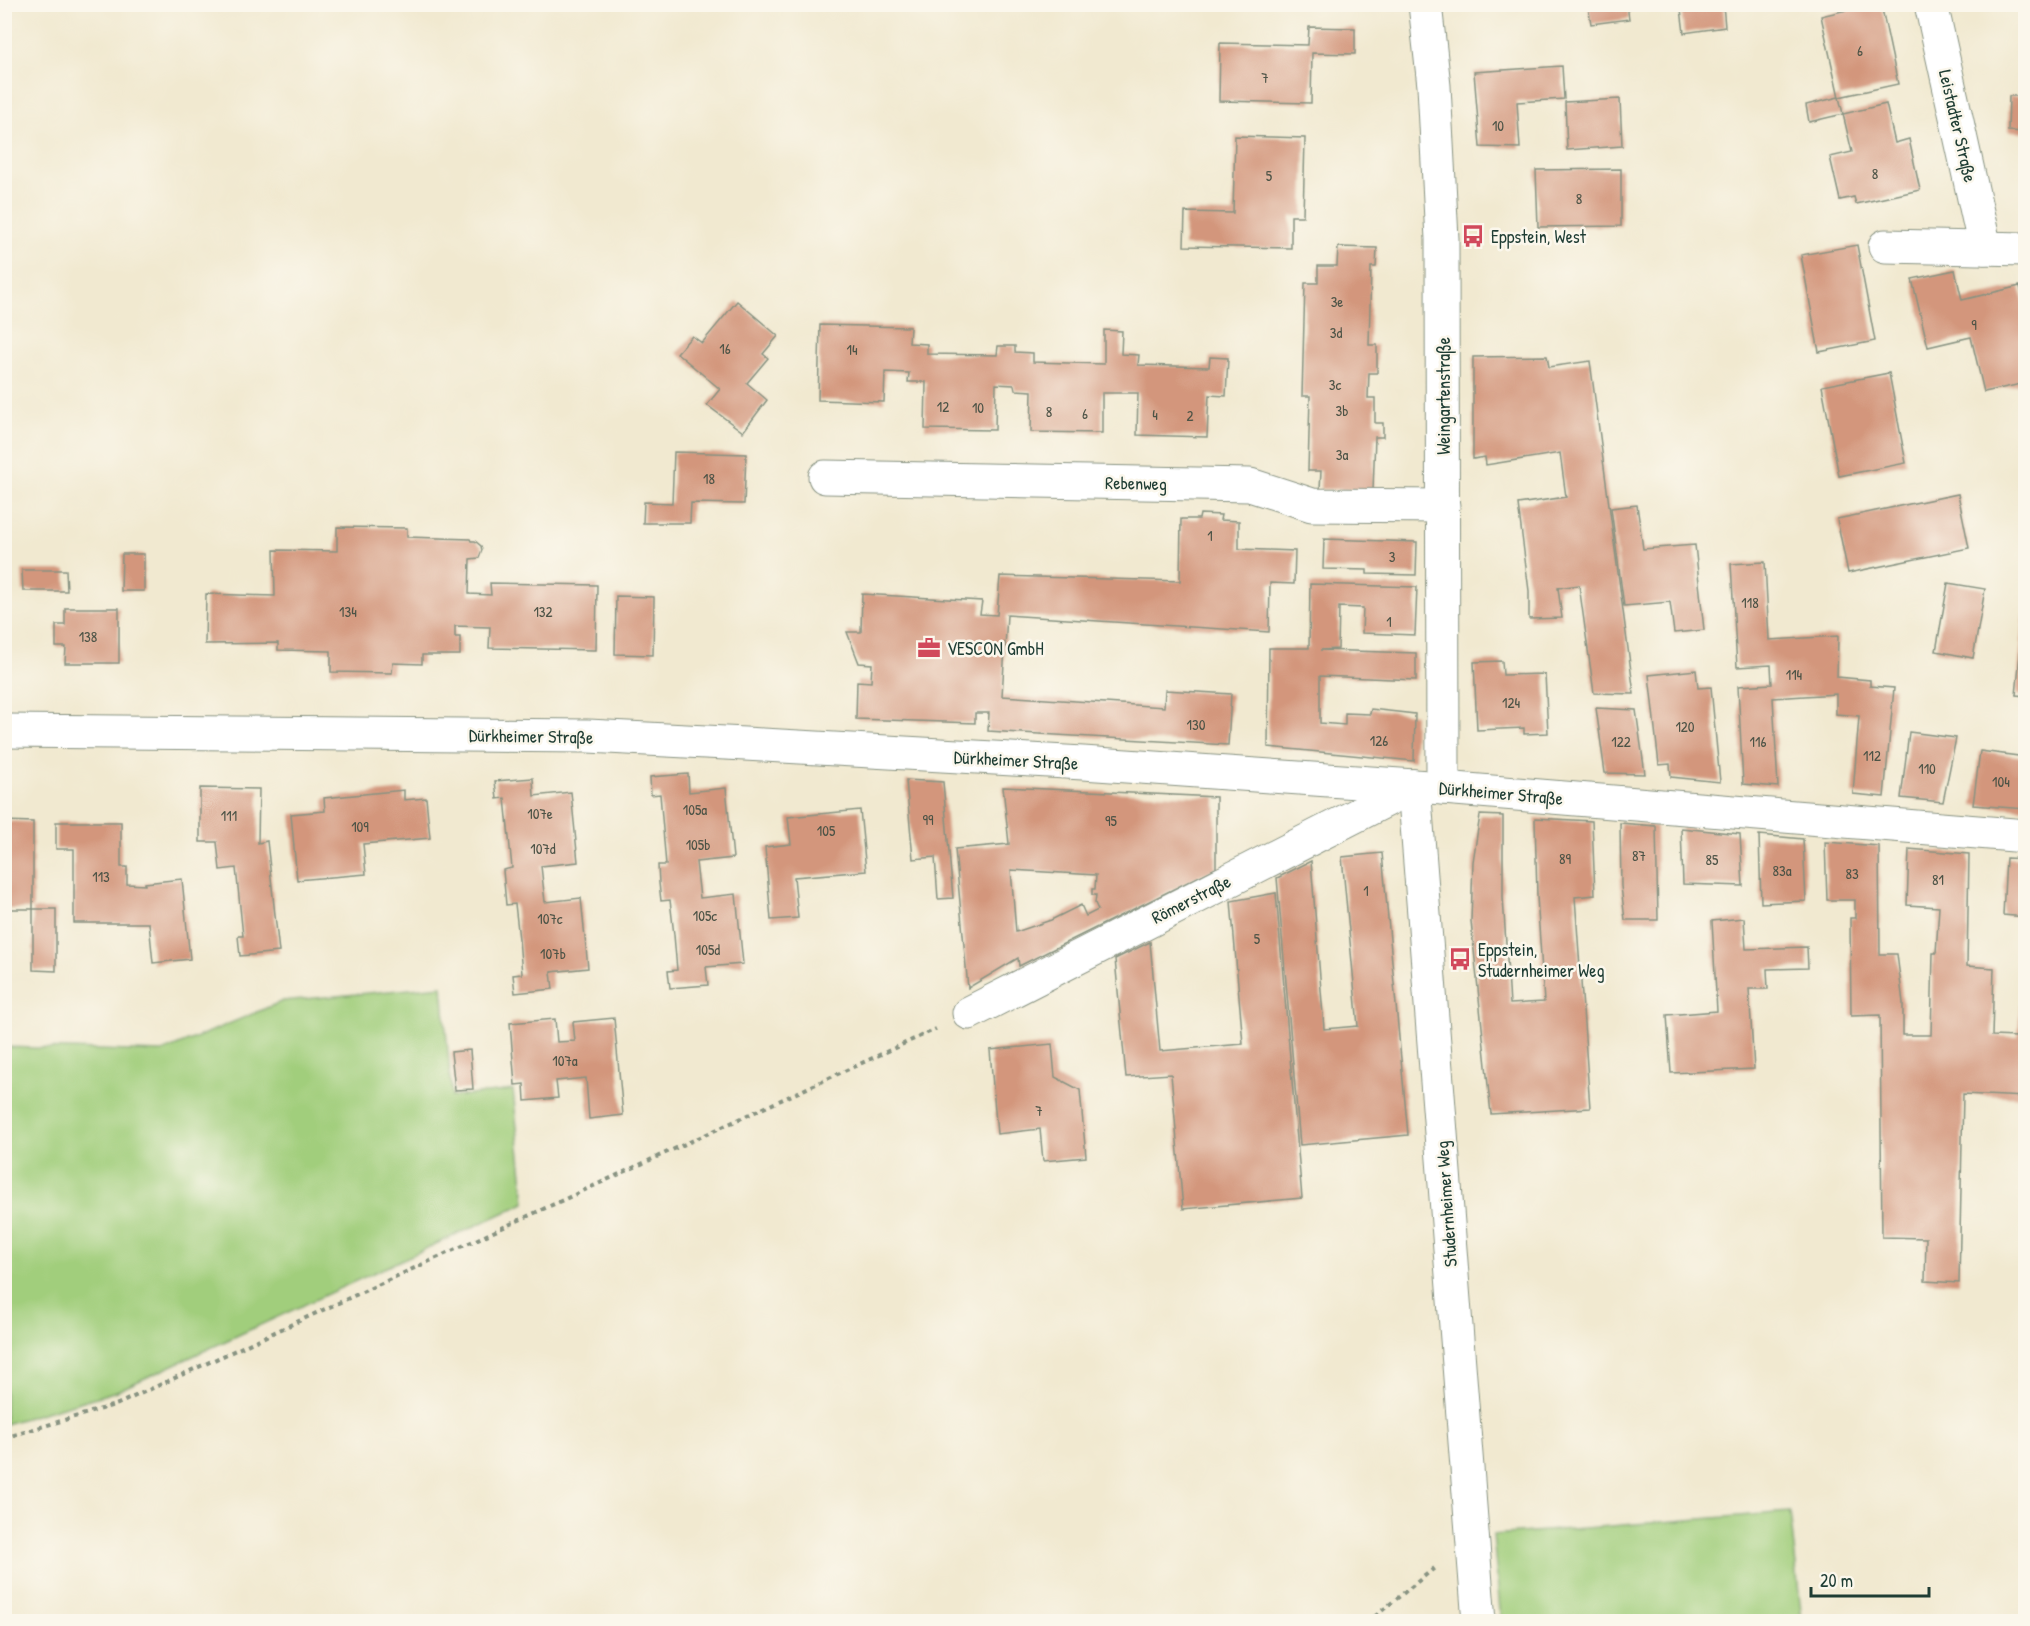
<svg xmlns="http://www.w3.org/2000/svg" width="2030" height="1626" font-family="'Patrick Hand',sans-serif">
  <rect width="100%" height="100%" fill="#fbf7ec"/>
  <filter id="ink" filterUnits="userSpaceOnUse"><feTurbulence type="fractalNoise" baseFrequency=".0167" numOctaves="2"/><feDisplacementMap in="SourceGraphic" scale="12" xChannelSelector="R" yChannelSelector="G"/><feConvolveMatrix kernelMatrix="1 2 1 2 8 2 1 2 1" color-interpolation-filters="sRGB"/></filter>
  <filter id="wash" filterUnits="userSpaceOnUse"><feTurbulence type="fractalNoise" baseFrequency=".008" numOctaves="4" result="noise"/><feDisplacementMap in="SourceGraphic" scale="24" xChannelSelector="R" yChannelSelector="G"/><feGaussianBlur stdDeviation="1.35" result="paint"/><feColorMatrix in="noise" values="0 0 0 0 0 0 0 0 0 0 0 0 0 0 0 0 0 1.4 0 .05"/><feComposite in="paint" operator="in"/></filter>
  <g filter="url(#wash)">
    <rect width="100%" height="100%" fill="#f1e9d0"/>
    <g fill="#a1ce7c" stroke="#608658" stroke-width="1.5">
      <polygon points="442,986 452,1097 513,1090 525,1203 117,1391 5,1424 5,1047 162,1052 283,1001"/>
      <polygon points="1790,1512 1802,1621 1501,1621 1493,1535"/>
    </g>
    <g id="blocks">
      <g fill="#d3967c" fill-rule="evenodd">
        <polygon points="1588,4 1627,4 1629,19 1591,24"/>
        <polygon points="1715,4 1723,4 1725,27 1684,33 1681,9"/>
        <polygon points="1872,4 1881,4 1898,84 1839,97 1821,16"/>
        <polygon points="1309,27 1355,28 1355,54 1312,53 1311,103 1219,101 1220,43 1308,45"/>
        <polygon points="1562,66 1564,99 1517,102 1520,148 1480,147 1474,72"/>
        <polygon points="2009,96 2026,96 2026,132 2008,131"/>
        <polygon points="1839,97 1843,114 1809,122 1806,105"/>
        <polygon points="1620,99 1622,146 1567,150 1565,102"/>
        <polygon points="1886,104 1895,143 1909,139 1920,190 1856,204 1854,197 1840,200 1830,157 1852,152 1843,114"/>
        <polygon points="1235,136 1305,138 1303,216 1291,216 1291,248 1184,246 1185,212 1233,213"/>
        <polygon points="1621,169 1621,226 1538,227 1536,170"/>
        <polygon points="1857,245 1875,341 1819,352 1801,255"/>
        <polygon points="1338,247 1377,248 1376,267 1371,267 1369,345 1377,345 1377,373 1369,373 1368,398 1375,398 1375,423 1383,423 1383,437 1375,437 1373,490 1320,489 1321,471 1308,471 1310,396 1302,396 1305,283 1318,283 1318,266 1337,266"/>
        <polygon points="1955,270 1962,300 2020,286 2026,310 2026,383 1984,392 1971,337 1928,347 1912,279"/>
        <polygon points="737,301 778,336 763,354 768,358 747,383 767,400 743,432 707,405 720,389 677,353 692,336 702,343"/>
        <polygon points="820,325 910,327 909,343 927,344 927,354 997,355 998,346 1015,346 1015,352 1033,353 1033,362 1104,364 1104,330 1122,331 1121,354 1139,355 1138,365 1209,367 1210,357 1228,358 1226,396 1209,395 1207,437 1137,435 1138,393 1102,393 1102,433 1031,432 1032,391 1015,390 1014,385 996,384 995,430 925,429 926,382 908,382 909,373 885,372 884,402 818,400"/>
        <polygon points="1547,356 1549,367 1590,361 1634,694 1594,693 1579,585 1558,588 1562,618 1529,619 1529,591 1518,504 1566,497 1560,453 1486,465 1485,457 1473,459 1473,357"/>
        <polygon points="1889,373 1906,463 1839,476 1822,386"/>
        <polygon points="674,452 746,454 744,504 691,503 690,523 643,523 644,502 672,503"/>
        <polygon points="1958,494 1969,548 1848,573 1837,519"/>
        <polygon points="1637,505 1643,549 1695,545 1704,630 1674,633 1670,602 1624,606 1611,508"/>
        <polygon points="1200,514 1221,515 1220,520 1239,521 1239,549 1295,551 1294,584 1270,583 1269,632 1007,615 1002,696 1164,707 1165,690 1231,694 1228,745 988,731 989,713 975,713 975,723 856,719 857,681 871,682 872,664 859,663 847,632 861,632 862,594 982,601 980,614 997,615 1000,576 1180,581 1181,519 1199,519"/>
        <polygon points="337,527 407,528 407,537 470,539 471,541 475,541 481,546 482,550 479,558 470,559 469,594 491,595 490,583 597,585 596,650 489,648 490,627 455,626 455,637 460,637 460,655 422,655 422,664 393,663 392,673 331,672 331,651 278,650 278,643 205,644 206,594 275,596 274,550 337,551"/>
        <polygon points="1324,539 1417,542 1416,575 1367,574 1367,570 1323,569"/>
        <polygon points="122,554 144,554 144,591 121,591"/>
        <polygon points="1765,562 1769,640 1838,636 1837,677 1870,680 1870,686 1894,688 1884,797 1853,794 1859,716 1836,714 1836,694 1773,698 1778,787 1743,784 1738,686 1772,684 1771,665 1737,667 1731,564"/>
        <polygon points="22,570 66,570 67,591 23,591"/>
        <polygon points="1948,583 1985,589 1973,658 1936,651"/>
        <polygon points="1310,584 1417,587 1415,635 1362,633 1363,608 1339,607 1338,649 1320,650 1416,653 1416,680 1320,676 1320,723 1345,725 1345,713 1370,714 1371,709 1415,714 1414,761 1268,747 1269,648 1309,648"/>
        <polygon points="616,596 654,597 653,655 615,654"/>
        <polygon points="65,608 119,608 119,663 65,663 66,647 56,647 56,625 65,625"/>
        <polygon points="2024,615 2026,615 2026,696 2016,695"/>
        <polygon points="1502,661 1503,675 1545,674 1548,733 1524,734 1524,728 1477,730 1474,662"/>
        <polygon points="1696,670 1698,688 1711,687 1720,782 1671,777 1670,764 1659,765 1649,675"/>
        <polygon points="1596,708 1636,710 1645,774 1605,773"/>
        <polygon points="1909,732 1956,738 1943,802 1901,798"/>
        <polygon points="1980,751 2026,757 2026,809 1973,805"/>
        <polygon points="688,774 689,792 726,788 733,858 696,862 700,898 736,894 743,964 706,967 708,985 670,988 668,971 677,970 674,935 670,900 661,901 659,883 658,865 666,865 660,794 651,795 650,777"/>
        <polygon points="533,778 534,796 571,792 578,862 541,866 545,902 581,898 588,968 551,972 553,989 515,993 513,975 522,974 519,939 515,904 506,905 503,870 512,868 505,798 497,799 495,781"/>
        <polygon points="906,780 943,782 953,898 938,899 935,857 913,859"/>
        <path d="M1003 787 1216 797V868L1019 966 1018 958 968 988 955 849 1009 844ZM1011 870 1096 875 1095 889H1092V895H1096L1095 903 1098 910 1086 916 1081 905 1051 920 1016 932Z"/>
        <polygon points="200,788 259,789 258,843 267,841 279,952 240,956 238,936 243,936 236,868 220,870 217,842 200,842"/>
        <polygon points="404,790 404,800 426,798 430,838 363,844 366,874 297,880 291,814 325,811 324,798"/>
        <polygon points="860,810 866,871 794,877 798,918 771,920 765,847 791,844 788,817"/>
        <polygon points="1480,815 1503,816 1503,898 1510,1004 1544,1002 1537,896 1535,818 1592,821 1595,895 1575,897 1590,1108 1491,1114 1471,921 1473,862"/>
        <polygon points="4,821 33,822 33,909 4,909"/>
        <polygon points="56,822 121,822 121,867 127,867 127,884 145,885 145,883 182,879 190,959 153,963 149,923 74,923 74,849 56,849"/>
        <polygon points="1620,823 1656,826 1658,920 1625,920 1621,886"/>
        <polygon points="1681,828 1740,834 1743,886 1683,884"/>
        <polygon points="1759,835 1803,839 1806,901 1761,903"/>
        <polygon points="1825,842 1879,846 1880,954 1897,954 1903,1003 1903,1035 1931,1035 1933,953 1936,953 1939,907 1907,905 1909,849 1969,854 1967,966 1994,968 1992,1036 2018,1037 2021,986 2026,986 2026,1097 1963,1094 1959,1283 1925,1281 1926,1238 1882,1237 1880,1015 1851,1016 1850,918 1855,918 1855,900 1827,900"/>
        <polygon points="1382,853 1408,1135 1300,1145 1277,878 1311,861 1324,1029 1358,1026 1342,857"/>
        <polygon points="2006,858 2026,859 2026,917 2003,915"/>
        <polygon points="1276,893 1302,1198 1183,1209 1171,1074 1126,1077 1115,959 1150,942 1160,1051 1243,1044 1231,901"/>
        <polygon points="33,909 56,909 56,971 33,970"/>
        <polygon points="1744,918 1746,949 1807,947 1808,968 1767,969 1768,989 1749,989 1754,1069 1671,1073 1667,1015 1717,1011 1712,921"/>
        <polygon points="614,1018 623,1115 589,1119 586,1078 556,1081 558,1098 525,1101 524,1084 515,1085 510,1023 555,1019 557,1042 575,1041 573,1022"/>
        <polygon points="1052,1044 1055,1077 1080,1090 1086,1157 1043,1161 1040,1129 997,1134 990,1050"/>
        <polygon points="470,1050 473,1089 455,1090 451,1052"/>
      </g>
    </g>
  </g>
  <g filter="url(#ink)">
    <use href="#blocks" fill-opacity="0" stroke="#889382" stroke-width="1.5"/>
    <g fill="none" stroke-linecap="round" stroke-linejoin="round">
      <g stroke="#889382" stroke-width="35">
        <g id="minor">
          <polyline points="1425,4 1434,86 1442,239 1443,788"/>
          <polyline points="1931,4 1985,248"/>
          <polyline points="1885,246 2026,249"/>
          <polyline points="825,477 1250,485 1312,505 1443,506"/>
          <polyline points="969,1013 1414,786"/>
        </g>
      </g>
      <g stroke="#889382" stroke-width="35">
        <polyline id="tertiary" points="1414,786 1479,1622"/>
      </g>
      <g stroke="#889382" stroke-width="35">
        <polyline id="secondary" points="4,731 588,736 745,744 1083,763 1443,788 2026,836"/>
      </g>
      <g stroke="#889382" stroke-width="4" stroke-dasharray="4.5 4.5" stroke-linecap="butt">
        <polyline points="4,1438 118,1404 936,1029"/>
        <polyline points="1368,1622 1437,1566"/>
      </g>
      <use href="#minor" stroke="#fff" stroke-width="33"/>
      <use href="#tertiary" stroke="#fff" stroke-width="33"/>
      <use href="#secondary" stroke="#fff" stroke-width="33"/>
    </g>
  </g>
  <defs>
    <g id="bus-bare" transform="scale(1.8)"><path d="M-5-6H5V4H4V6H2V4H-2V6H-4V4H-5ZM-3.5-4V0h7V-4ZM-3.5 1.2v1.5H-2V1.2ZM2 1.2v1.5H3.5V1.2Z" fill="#d1495b" stroke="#fbf7ec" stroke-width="2.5" paint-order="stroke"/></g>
    <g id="office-bare" transform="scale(1.8)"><path d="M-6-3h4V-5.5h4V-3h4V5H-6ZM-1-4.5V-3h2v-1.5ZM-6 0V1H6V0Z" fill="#d1495b" stroke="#fbf7ec" stroke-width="2.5" paint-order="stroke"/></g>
  </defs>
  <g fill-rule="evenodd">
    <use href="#bus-bare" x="1473" y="236"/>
    <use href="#office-bare" x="929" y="648"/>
    <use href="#bus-bare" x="1460" y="959"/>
  </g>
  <g text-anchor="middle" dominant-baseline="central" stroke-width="5" stroke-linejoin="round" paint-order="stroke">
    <g font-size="15" fill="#4c5346">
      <text x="1860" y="50">6</text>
      <text x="1265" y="77">7</text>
      <text x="1498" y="125">10</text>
      <text x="1875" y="173">8</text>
      <text x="1269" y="175">5</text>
      <text x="1579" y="198">8</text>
      <text x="1337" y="301">3e</text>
      <text x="1974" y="324">9</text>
      <text x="1336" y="332">3d</text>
      <text x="725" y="348">16</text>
      <text x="852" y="349">14</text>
      <text x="1335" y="384">3c</text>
      <text x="943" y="406">12</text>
      <text x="978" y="407">10</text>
      <text x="1342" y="410">3b</text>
      <text x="1049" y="411">8</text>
      <text x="1085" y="413">6</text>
      <text x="1155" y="414">4</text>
      <text x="1190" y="415">2</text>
      <text x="1342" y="454">3a</text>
      <text x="709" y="478">18</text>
      <text x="1210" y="535">1</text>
      <text x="1392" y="556">3</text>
      <text x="1750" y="602">118</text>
      <text x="348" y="611">134</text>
      <text x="543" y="611">132</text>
      <text x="1389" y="621">1</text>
      <text x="88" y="636">138</text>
      <text x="1794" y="674">114</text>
      <text x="1511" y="702">124</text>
      <text x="1196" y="724">130</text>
      <text x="1685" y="726">120</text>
      <text x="1379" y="740">126</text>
      <text x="1621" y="741">122</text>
      <text x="1758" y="741">116</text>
      <text x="1872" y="755">112</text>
      <text x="1927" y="768">110</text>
      <text x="2001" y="781">104</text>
      <text x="695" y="809">105a</text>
      <text x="540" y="813">107e</text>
      <text x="229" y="815">111</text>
      <text x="928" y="819">99</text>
      <text x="1111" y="820">95</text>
      <text x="360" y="826">109</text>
      <text x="826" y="830">105</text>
      <text x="698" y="844">105b</text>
      <text x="543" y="848">107d</text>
      <text x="1639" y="855">87</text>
      <text x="1565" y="858">89</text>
      <text x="1712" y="859">85</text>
      <text x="1782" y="870">83a</text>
      <text x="1852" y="873">83</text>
      <text x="101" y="876">113</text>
      <text x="1938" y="879">81</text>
      <text x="1366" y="890">1</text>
      <text x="705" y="915">105c</text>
      <text x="550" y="918">107c</text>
      <text x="1257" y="938">5</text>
      <text x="708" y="949">105d</text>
      <text x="553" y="953">107b</text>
      <text x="565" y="1060">107a</text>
      <text x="1039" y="1110">7</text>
    </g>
    <g font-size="18" fill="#1f3d34" stroke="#fbf7ec">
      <text transform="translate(1958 126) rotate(77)">Leistadter Straße</text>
      <text transform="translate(1443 396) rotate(-90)">Weingartenstraße</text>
      <text transform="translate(1136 483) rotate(1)">Rebenweg</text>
      <text transform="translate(531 736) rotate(1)">Dürkheimer Straße</text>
      <text transform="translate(1016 760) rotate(3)">Dürkheimer Straße</text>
      <text transform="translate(1501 793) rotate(5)">Dürkheimer Straße</text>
      <text transform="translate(1191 899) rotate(-27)">Römerstraße</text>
      <text transform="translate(1446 1204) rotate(-94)">Studernheimer Weg</text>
    </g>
    <g font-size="18" fill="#1f3d34" stroke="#fbf7ec" text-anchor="start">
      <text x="1491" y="236">Eppstein, West</text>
      <text x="947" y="648">VESCON GmbH</text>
      <text x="1478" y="949">Eppstein,<tspan x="1478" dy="21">Studernheimer Weg</tspan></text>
    </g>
  </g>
  <rect width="2030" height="1626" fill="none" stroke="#fbf7ec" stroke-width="24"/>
  <path d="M1811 1587v9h118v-9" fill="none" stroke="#1f3d34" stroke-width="3"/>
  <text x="1820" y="1587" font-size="18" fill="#1f3d34" stroke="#fbf7ec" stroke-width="4.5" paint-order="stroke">20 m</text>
</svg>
